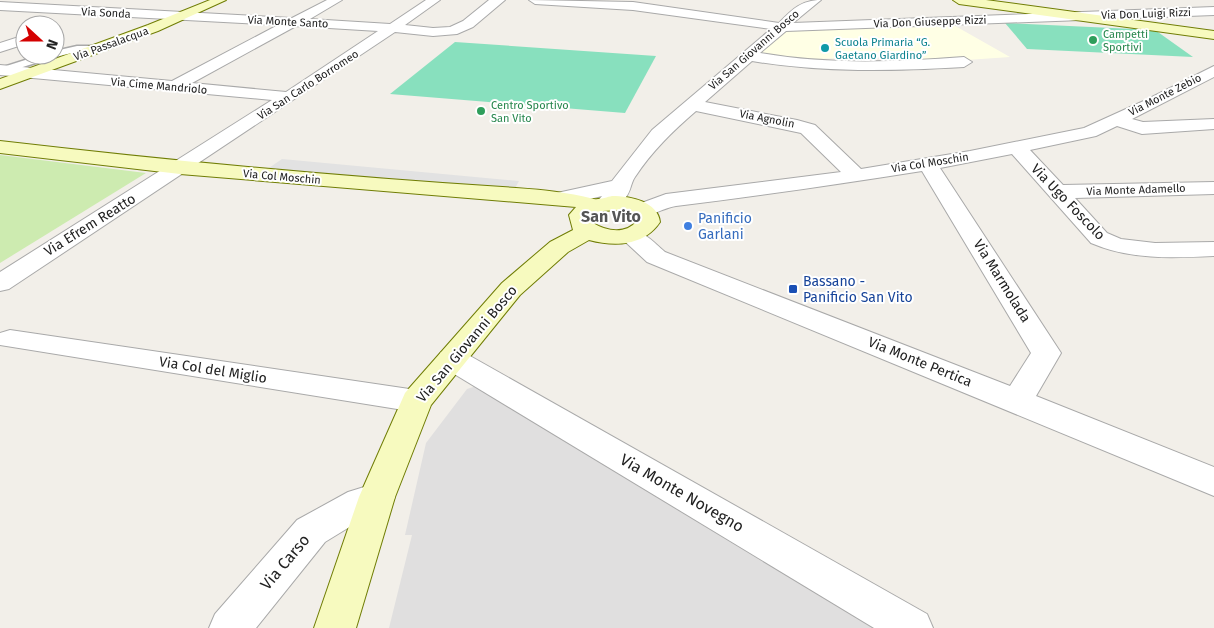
<svg xmlns="http://www.w3.org/2000/svg" width="1214" height="628" font-family="'Fira Sans',sans-serif">
  <rect width="100%" height="100%" fill="#f2efe9"/>
  <polygon fill="#e0dfdf" points="479,385 895,628 389,628 412,535 405,535 426,443 467,389"/>
  <polygon fill="#ffffe5" points="950,23 1010,57 952,61 903,61 896,56 789,60 758,55 788,29"/>
  <polygon fill="#cdebb0" points="0,155 146,173 0,263"/>
  <g fill="#88e0be">
    <polygon points="1005,23 1155,30 1193,57 1027,49"/>
    <polygon points="455,42 656,56 625,113 390,94"/>
  </g>
  <polygon fill="#e2e2e2" points="282,159 519,181 513,192 263,172"/>
  <g fill="none" stroke-linecap="round" stroke-linejoin="round">
    <g stroke="#a9a9a9" stroke-width="3">
      <path id="lane" d="M77 46H95L99 49C92 54 81 51 72 53 48 58 25 67 0 74V68L41 55H55V51Z"/>
    </g>
    <g stroke="#a9a9a9" stroke-width="2">
      <g id="street">
        <path d="M327 0H342L310 19 390 24 426 0H440L405 25 433 28 450 27 463 21 489 0H505L473 27 457 34 433 36 395 32 9 289 0 291V272L272 100 0 75V65L172 81 278 25 0 10V2L292 18ZM296 26 378 31 286 92 192 83Z"/>
        <path d="M529 0 633 2 779 23C792 9 802 0 821 0L793 23 1214 7V15L786 31 760 53C828 65 896 62 964 57L972 62 964 67C893 71 823 73 752 61L705 102 797 120 815 125 861 169 970 151 1084 128 1148 99 1214 66V77L1132 119 1143 122 1214 119V129L1142 134 1117 126 1096 136 1030 150 1063 185 1214 182V194L1075 198 1107 233 1121 239 1155 243 1214 242V256C1171 258 1131 260 1091 243L1012 154 940 168 1061 353 1036 396 1214 467V496L647 262 619 236 623 231C641 227 652 241 665 252L1010 386 1031 353 922 171C840 184 758 196 676 206 662 208 651 218 636 215L633 210 636 205 666 194 841 172 801 133 696 111C673 131 652 151 635 177 630 184 631 194 623 200 615 208 610 210 599 208L596 203 602 196 565 205 557 203 554 198 557 193 612 181 652 130 771 29 633 10 535 4Z"/>
        <polygon points="25,35 25,44 0,52 0,43"/>
        <polygon points="10,330 416,390 427,393 432,401 427,409 416,412 0,345 0,333"/>
        <polygon points="452,350 463,352 927,614 933,628 874,628 441,366 437,359 441,352"/>
        <polygon points="377,483 390,487 395,497 390,507 374,512 325,542 256,628 209,628 215,614 297,520 348,492"/>
      </g>
    </g>
    <g stroke="#707d05" stroke-width="2">
      <g id="secondary">
        <polygon points="210,0 226,0 158,31 0,89 0,79 148,25"/>
        <polygon points="953,0 986,0 1214,31 1214,39 959,4"/>
        <path d="M0 141C172 161 343 177 516 188 544 190 566 192 594 199 599 200 607 197 612 196 631 196 658 202 660 222 644 246 615 247 589 240L568 252 520 295 431 405 395 497 356 628H314L359 497 405 393 502 283 550 242 573 230 569 215 576 207 180 174 0 153ZM617 210 631 213 637 217V221C625 235 607 231 593 223L592 217 603 211Z"/>
      </g>
    </g>
    <use href="#lane" fill="#fff" fill-rule="evenodd"/>
    <use href="#street" fill="#fff" fill-rule="evenodd"/>
    <use href="#secondary" fill="#f7fabf" fill-rule="evenodd"/>
  </g>
  <g fill="#2e9e5b" stroke="#fff" stroke-width="2">
    <circle cx="1093" cy="40" r="5"/>
    <circle cx="481" cy="111" r="5"/>
  </g>
  <circle fill="#0f9aa8" stroke="#fff" stroke-width="2" cx="825" cy="48" r="5"/>
  <circle fill="#3f7fe0" stroke="#fff" stroke-width="2" cx="688" cy="226" r="5"/>
  <rect fill="#1a4fb4" stroke="#fff" stroke-width="2" x="788" y="284" width="10" height="10" rx="2.5"/>
  <g text-anchor="middle" dominant-baseline="central" stroke-width="4" stroke-linejoin="round" paint-order="stroke">
    <g font-size="11" fill="#222" stroke="#fff">
      <text transform="translate(106 13) rotate(3)">Via Sonda</text>
      <text transform="translate(1146 14) rotate(-2)">Via Don Luigi Rizzi</text>
      <text transform="translate(288 22) rotate(3)">Via Monte Santo</text>
      <text transform="translate(930 22) rotate(-2)">Via Don Giuseppe Rizzi</text>
      <text transform="translate(111 44) rotate(-20)">Via Passalacqua</text>
      <text transform="translate(754 50) rotate(-41)">Via San Giovanni Bosco</text>
      <text transform="translate(308 85) rotate(-33)">Via San Carlo Borromeo</text>
      <text transform="translate(159 86) rotate(5)">Via Cime Mandriolo</text>
      <text transform="translate(1165 95) rotate(-27)">Via Monte Zebio</text>
      <text transform="translate(767 119) rotate(11)">Via Agnolin</text>
      <text transform="translate(930 163) rotate(-9)">Via Col Moschin</text>
      <text transform="translate(282 177) rotate(5)">Via Col Moschin</text>
      <text transform="translate(1136 190) rotate(-2)">Via Monte Adamello</text>
    </g>
    <g font-size="11" fill="#27864d" stroke="#fff" text-anchor="start">
      <text x="1103" y="34">Campetti<tspan x="1103" dy="13">Sportivi</tspan></text>
      <text x="491" y="105">Centro Sportivo<tspan x="491" dy="13">San Vito</tspan></text>
    </g>
    <g font-size="11" fill="#0d838f" stroke="#fff" text-anchor="start">
      <text x="835" y="42">Scuola Primaria “G.<tspan x="835" dy="13">Gaetano Giardino”</tspan></text>
    </g>
    <g font-size="14" fill="#222" stroke="#fff">
      <text transform="translate(1068 202) rotate(46)">Via Ugo Foscolo</text>
      <text transform="translate(90 225) rotate(-32)">Via Efrem Reatto</text>
      <text transform="translate(1002 281) rotate(58)">Via Marmolada</text>
      <text transform="translate(467 344) rotate(-50)">Via San Giovanni Bosco</text>
      <text transform="translate(920 362) rotate(22)">Via Monte Pertica</text>
      <text transform="translate(213 370) rotate(9)">Via Col del Miglio</text>
    </g>
    <g font-size="14" fill="#366cbe" stroke="#fff" text-anchor="start">
      <text x="698" y="218">Panificio<tspan x="698" dy="16">Garlani</tspan></text>
    </g>
    <g font-size="14" fill="#164399" stroke="#fff" text-anchor="start">
      <text x="803" y="281">Bassano -<tspan x="803" dy="16">Panificio San Vito</tspan></text>
    </g>
    <g font-size="16" font-weight="bold" fill="#555" stroke="#fff">
      <text x="611" y="216">San Vito</text>
    </g>
    <g font-size="16" fill="#222" stroke="#fff">
      <text transform="translate(682 493) rotate(30)">Via Monte Novegno</text>
      <text transform="translate(285 562) rotate(-50)">Via Carso</text>
    </g>
  </g>
  <g transform="translate(40 40) rotate(111)"><circle r="24" fill="#ffffff" stroke="#a7a7a7"/>
  <path d="M0-4L9 19L0 12L-9 19Z" fill="#d40000"/>
  <text y="-8" font-size="14" font-weight="bold" text-anchor="middle" fill="#222222">N</text>
  </g>
</svg>
